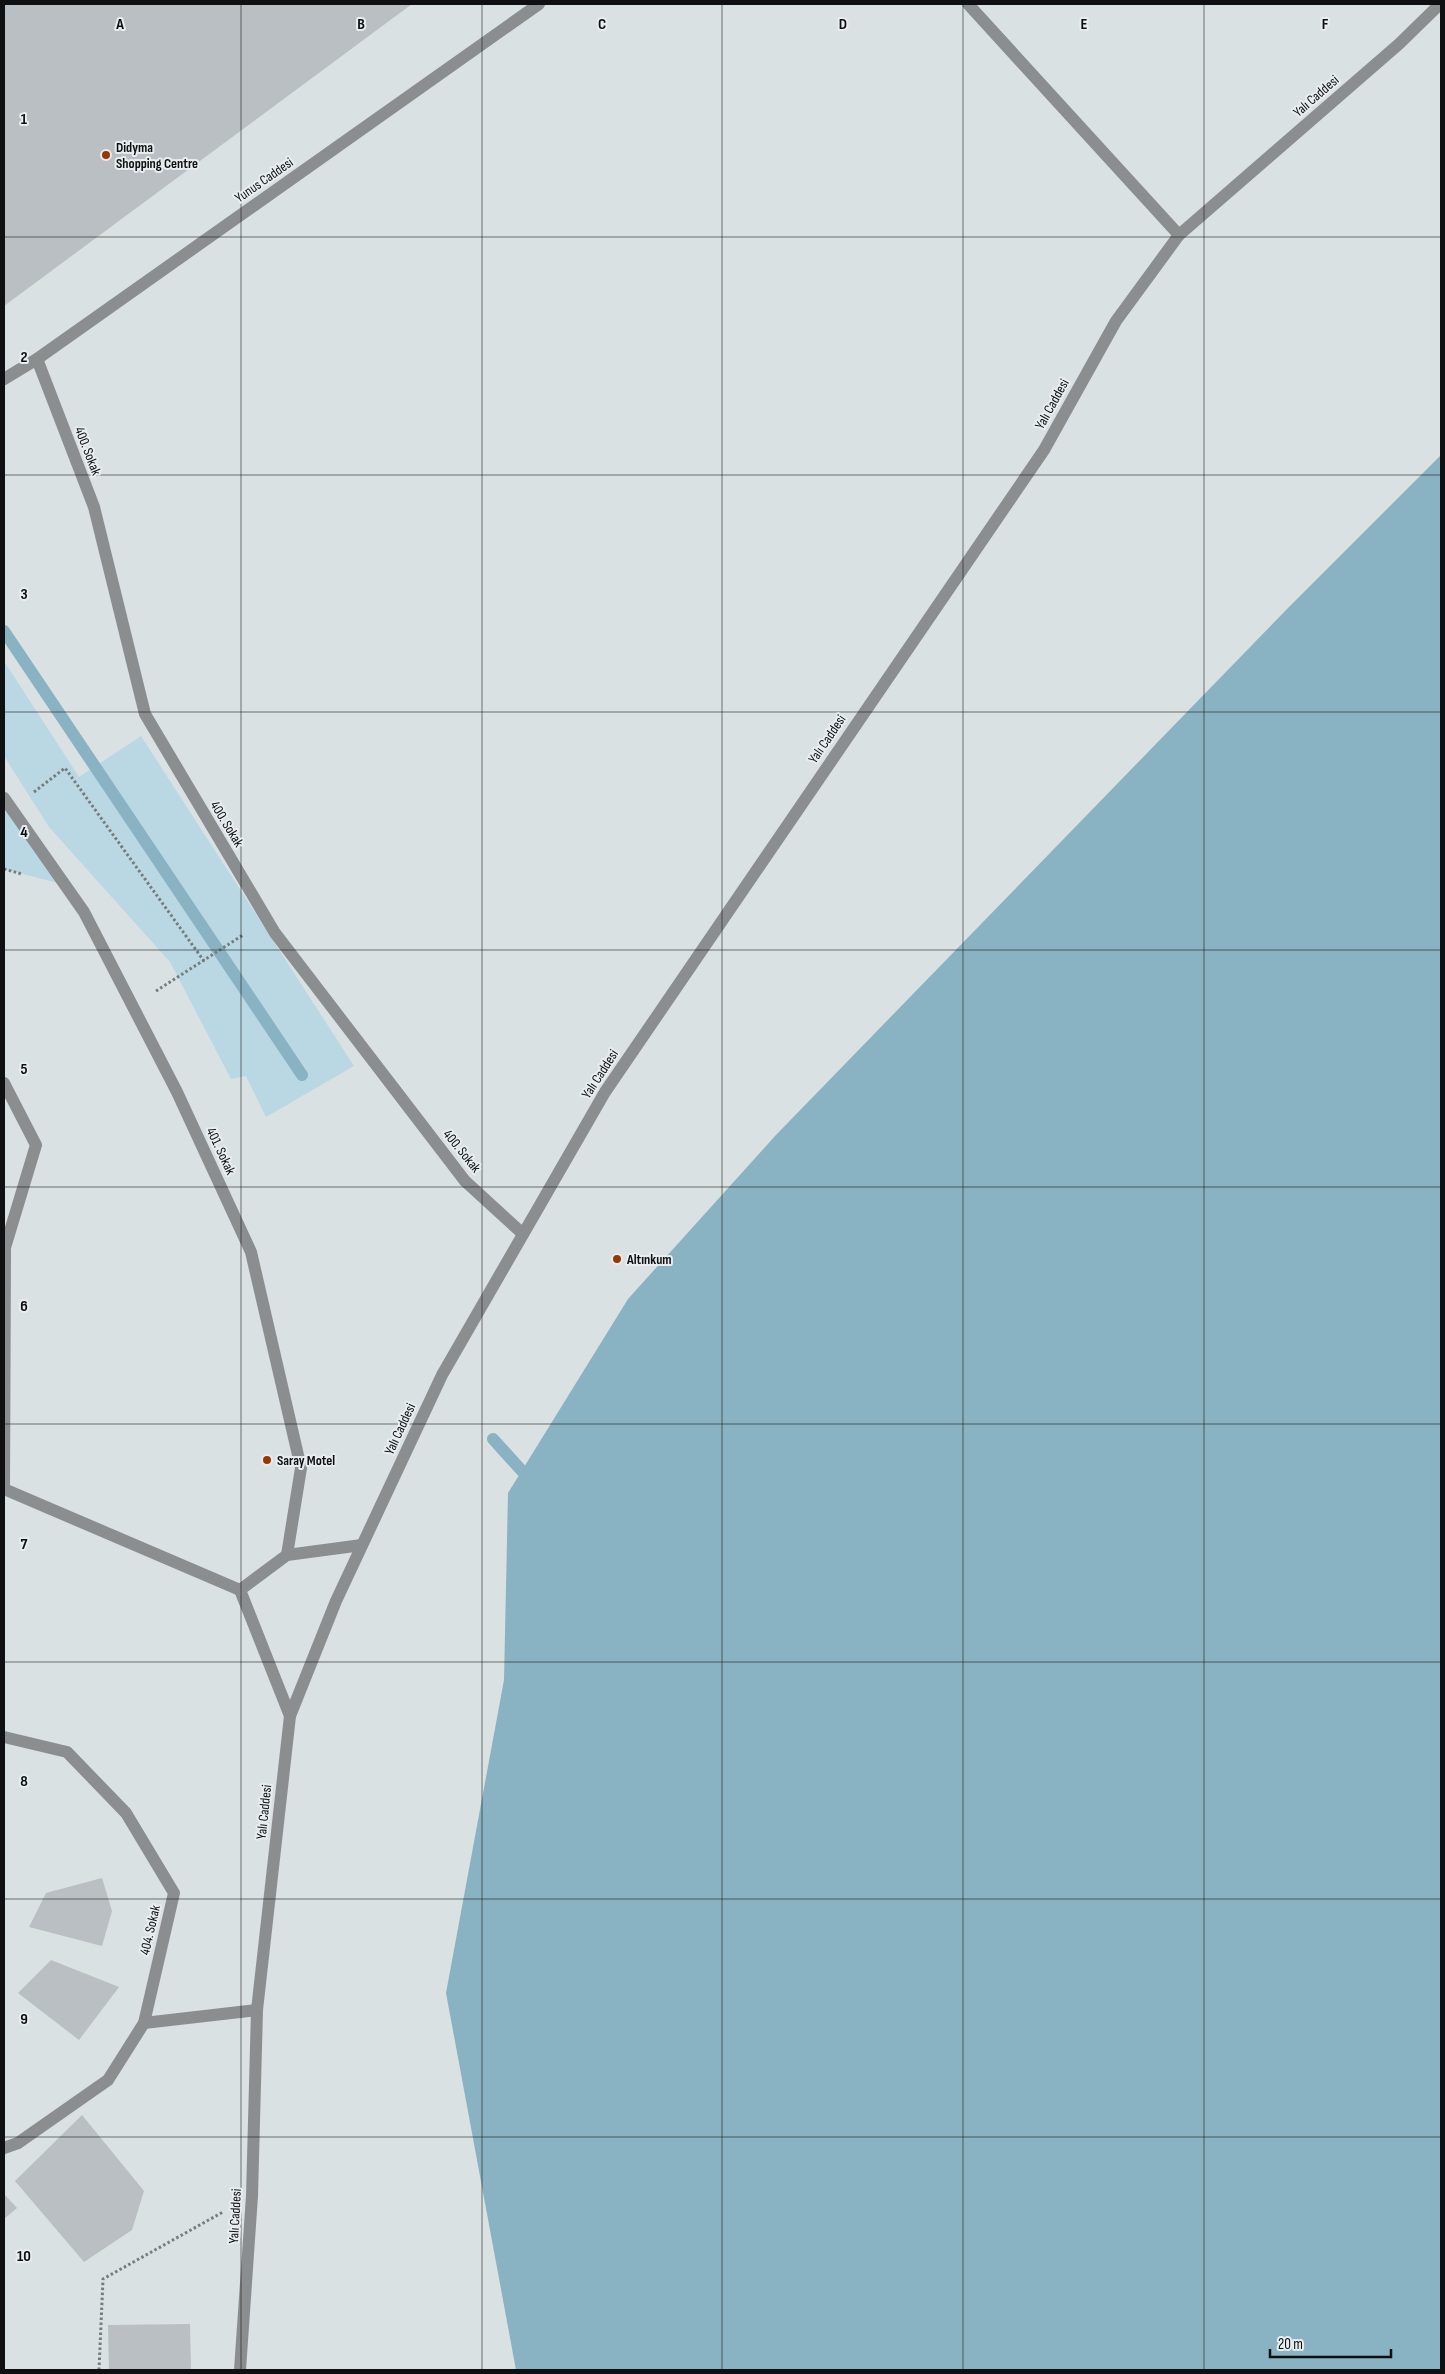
<svg xmlns="http://www.w3.org/2000/svg" width="1445" height="2374" font-family="'Sofia Sans Condensed',sans-serif">
  <rect width="100%" height="100%" fill="#dae1e3"/>
  <g fill="#b9d8e3">
    <polygon points="4,661 79,777 141,736 354,1066 266,1117 246,1076 231,1079 170,962 49,827 4,756"/>
    <polygon points="4,797 65,885 4,869"/>
  </g>
  <polygon fill="#89b3c2" points="1441,455 1441,2370 516,2370 446,1993 504,1680 508,1493 628,1299 775,1136 1287,609"/>
  <g fill="none" stroke-linecap="round" stroke-linejoin="round">
    <g stroke="#89b3c2" stroke-width="12">
      <polyline points="4,631 302,1075"/>
      <polyline points="493,1439 522,1471"/>
    </g>
  </g>
  <g fill="#b9bfc2">
    <polygon points="4,4 412,4 4,306"/>
    <polygon points="102,1878 112,1911 102,1946 29,1927 46,1893"/>
    <polygon points="51,1960 119,1987 79,2040 18,1993"/>
    <polygon points="82,2115 144,2191 132,2230 84,2262 15,2181"/>
    <polygon points="4,2194 17,2208 4,2219"/>
    <polygon points="190,2324 191,2370 109,2370 108,2325"/>
  </g>
  <g fill="none" stroke-linecap="round" stroke-linejoin="round">
    <g stroke="#767b7c" stroke-width="3" stroke-dasharray="2.5 2.5" stroke-linecap="butt">
      <polyline points="34,792 65,768 204,961"/>
      <polyline points="4,869 22,874"/>
      <polyline points="156,991 243,935"/>
      <polyline points="99,2370 103,2279 223,2212"/>
    </g>
    <g stroke="#8b8e8f" stroke-width="12">
      <polyline points="968,4 1179,235"/>
      <polyline points="37,359 94,507 145,714 275,933 465,1181 523,1234"/>
      <polyline points="4,379 37,359 539,4"/>
      <polyline points="4,798 84,912 177,1092 251,1252 301,1468 287,1555"/>
      <polyline points="4,1083 36,1145 4,1251"/>
      <polyline points="5,1250 4,1489 240,1590"/>
      <polyline points="290,1716 240,1590 287,1555 362,1545"/>
      <polyline points="4,1737 67,1752 126,1813 174,1893 144,2023 108,2080 18,2143 4,2148"/>
      <polyline points="144,2023 257,2010"/>
      <polyline points="240,2370 252,2196 257,2010 290,1716 336,1601 442,1375 605,1092 1044,450 1116,321 1179,235 1399,44 1440,4"/>
    </g>
  </g>
  <path fill="none" stroke="#0e1011" stroke-width="1" stroke-opacity="0.55" d="M241 4V2370M482 4V2370M722 4V2370M963 4V2370M1204 4V2370M4 237H1441M4 475H1441M4 712H1441M4 950H1441M4 1187H1441M4 1424H1441M4 1662H1441M4 1899H1441M4 2137H1441"/>
  <g fill="#9a3601" stroke="#e8eef0" stroke-width="2">
    <circle cx="106" cy="155" r="5"/>
    <circle cx="617" cy="1259" r="5"/>
    <circle cx="267" cy="1460" r="5"/>
  </g>
  <g text-anchor="middle" dominant-baseline="central" stroke-width="4" stroke-linejoin="round" paint-order="stroke">
    <g font-size="14" fill="#0e1011" stroke="#e8eef0">
      <text transform="translate(1316 96) rotate(-41)">Yalı Caddesi</text>
      <text transform="translate(264 180) rotate(-35)">Yunus Caddesi</text>
      <text transform="translate(1052 404) rotate(-61)">Yalı Caddesi</text>
      <text transform="translate(88 451) rotate(69)">400. Sokak</text>
      <text transform="translate(827 739) rotate(-56)">Yalı Caddesi</text>
      <text transform="translate(227 824) rotate(59)">400. Sokak</text>
      <text transform="translate(600 1074) rotate(-57)">Yalı Caddesi</text>
      <text transform="translate(221 1151) rotate(65)">401. Sokak</text>
      <text transform="translate(462 1151) rotate(51)">400. Sokak</text>
      <text transform="translate(400 1429) rotate(-65)">Yalı Caddesi</text>
      <text transform="translate(264 1812) rotate(-84)">Yalı Caddesi</text>
      <text transform="translate(150 1930) rotate(-77)">404. Sokak</text>
      <text transform="translate(235 2216) rotate(-87)">Yalı Caddesi</text>
    </g>
    <g font-size="14" font-weight="bold" fill="#0e1011" stroke="#e8eef0" text-anchor="start">
      <text x="116" y="147">Didyma<tspan x="116" dy="16">Shopping Centre</tspan></text>
      <text x="627" y="1259">Altınkum</text>
      <text x="277" y="1460">Saray Motel</text>
    </g>
  </g>
  <g font-size="16" text-anchor="middle" font-weight="bold" fill="#0e1011" stroke="#e8eef0" stroke-width="4" stroke-linejoin="round" paint-order="stroke">
    <text x="120" y="29">A</text>
    <text x="361" y="29">B</text>
    <text x="602" y="29">C</text>
    <text x="843" y="29">D</text>
    <text x="1084" y="29">E</text>
    <text x="1325" y="29">F</text>
    <text x="24" y="124">1</text>
    <text x="24" y="362">2</text>
    <text x="24" y="599">3</text>
    <text x="24" y="837">4</text>
    <text x="24" y="1074">5</text>
    <text x="24" y="1311">6</text>
    <text x="24" y="1549">7</text>
    <text x="24" y="1786">8</text>
    <text x="24" y="2024">9</text>
    <text x="24" y="2261">10</text>
  </g>
  <rect width="1445" height="2374" fill="none" stroke="#0e1011" stroke-width="10"/>
  <path d="M1270 2349v8h121v-8" fill="none" stroke="#0e1011" stroke-width="2.5"/>
  <text x="1278" y="2349" font-size="15" fill="#0e1011" stroke="#e8eef0" stroke-width="4" paint-order="stroke">20 m</text>
</svg>
